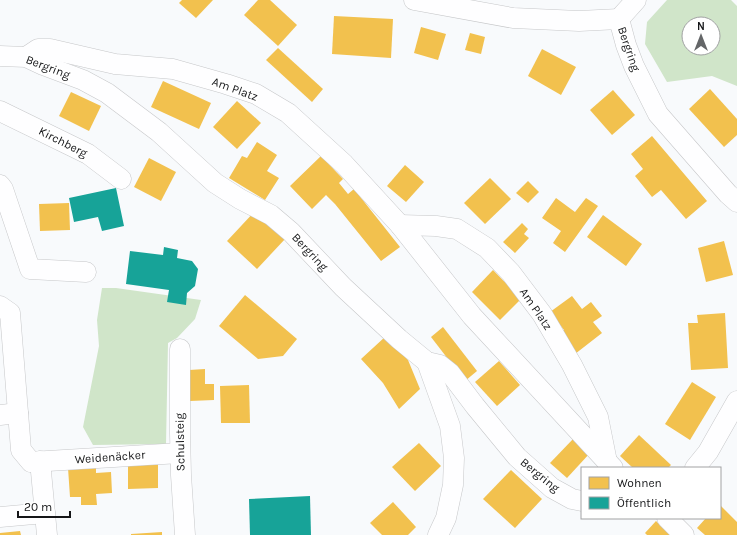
<svg xmlns="http://www.w3.org/2000/svg" width="737" height="535" font-family="Karla,sans-serif">
  <rect width="100%" height="100%" fill="#f8fafc"/>
  <g fill="#d0e5c9" fill-rule="evenodd">
    <path d="M667 0H731L737 6V86L712 76 667 82 645 44 647 22ZM689 24H713V48H689Z"/>
    <polygon points="102,288 116,288 201,300 195,319 177,338 168,343 166,444 93,445 83,427 99,346 97,320"/>
  </g>
  <g fill="#f2c14e">
    <polygon points="182,0 213,0 196,18 179,3"/>
    <polygon points="258,0 270,0 297,25 278,46 244,15"/>
    <polygon points="334,16 393,19 391,58 332,54"/>
    <polygon points="421,27 446,34 438,60 414,53"/>
    <polygon points="470,33 485,37 481,54 465,50"/>
    <polygon points="278,48 323,89 312,102 266,60"/>
    <polygon points="542,49 576,67 561,95 528,76"/>
    <polygon points="163,81 211,103 199,129 151,107"/>
    <polygon points="710,89 737,119 737,135 724,147 689,109"/>
    <polygon points="613,90 635,115 612,135 590,110"/>
    <polygon points="71,92 101,106 89,131 59,116"/>
    <polygon points="237,101 261,123 237,149 213,127"/>
    <polygon points="652,136 707,201 686,219 661,190 652,197 635,176 643,169 631,154"/>
    <polygon points="257,142 277,155 267,171 279,178 265,200 229,178 242,156 247,158"/>
    <polygon points="321,156 343,179 339,183 348,194 354,189 400,247 381,261 335,204 326,195 312,209 290,186"/>
    <polygon points="149,158 176,172 161,201 134,187"/>
    <polygon points="405,165 424,182 406,202 387,186"/>
    <polygon points="490,178 511,199 485,224 464,203"/>
    <polygon points="528,181 539,192 528,203 516,193"/>
    <polygon points="556,198 575,212 586,198 598,206 565,252 553,243 561,231 542,218"/>
    <polygon points="69,203 70,230 40,231 39,204"/>
    <polygon points="256,210 286,238 257,269 227,241"/>
    <polygon points="603,215 642,244 626,266 587,237"/>
    <polygon points="522,223 528,229 524,234 529,238 515,253 503,242"/>
    <polygon points="724,241 733,275 706,282 698,248"/>
    <polygon points="493,270 521,299 500,320 472,292"/>
    <polygon points="245,295 297,339 283,356 258,359 219,326"/>
    <polygon points="572,296 582,309 591,302 602,316 593,322 602,333 575,354 559,333 564,330 550,312"/>
    <polygon points="725,313 728,368 691,370 688,323 698,323 697,315"/>
    <polygon points="443,327 477,371 465,381 431,337"/>
    <polygon points="386,336 408,360 420,389 399,409 383,383 361,359"/>
    <polygon points="499,361 520,385 497,406 475,382"/>
    <polygon points="205,369 205,384 214,384 214,400 190,401 189,370"/>
    <polygon points="692,382 716,397 690,440 665,424"/>
    <polygon points="249,385 250,423 221,423 220,386"/>
    <polygon points="639,435 671,465 668,468 633,468 620,456"/>
    <polygon points="574,438 590,453 567,478 550,463"/>
    <polygon points="419,443 441,466 415,491 392,467"/>
    <polygon points="128,464 158,464 158,488 128,489"/>
    <polygon points="96,466 96,473 111,472 112,493 96,494 97,505 81,505 81,497 70,497 68,468"/>
    <polygon points="511,470 542,499 515,528 483,499"/>
    <polygon points="393,502 416,527 408,535 382,535 370,523"/>
    <polygon points="720,505 737,522 737,535 705,535 697,528 706,518 720,518"/>
    <polygon points="656,521 670,535 647,535 645,533"/>
    <polygon points="20,531 21,535 0,535 0,533"/>
    <polygon points="162,532 162,535 131,535 131,534"/>
  </g>
  <g fill="#17a398">
    <polygon points="116,188 124,226 102,231 98,217 74,222 69,198"/>
    <polygon points="164,247 178,250 177,258 192,261 198,269 195,286 187,293 186,305 167,302 169,290 126,284 130,251 163,255"/>
    <polygon points="310,496 311,535 250,535 249,499"/>
  </g>
  <g fill="none" stroke-linecap="round" stroke-linejoin="round">
    <g stroke="#c6c7c9" stroke-width="21">
      <g id="minor">
        <polyline points="414,0 513,18 579,21 619,19"/>
        <polyline points="619,19 626,45 634,66 658,114 728,194 737,202"/>
        <polyline points="619,19 636,0"/>
        <polyline points="0,56 26,57 43,65 83,80 107,93 159,132 215,183 240,199 271,215 291,232 343,287 399,339 427,362 440,365 450,373 475,406 517,457 552,488 572,499 582,501"/>
        <polyline points="26,57 38,49 50,49 115,64 173,69 226,84 256,94 288,113 344,164 400,225 472,316 613,468"/>
        <polyline points="0,111 88,154 121,179"/>
        <polyline points="0,185 3,189 30,269 86,272"/>
        <polyline points="400,225 436,226 457,229 487,248 511,273 542,314 572,365 598,417 607,462"/>
        <polyline points="0,306 10,313 21,450 31,462 180,453"/>
        <polyline points="180,349 180,433 181,475 185,535"/>
        <polyline points="427,362 450,426 454,458 453,485 446,518 438,535"/>
        <polyline points="0,415 18,413"/>
        <polyline points="40,461 47,535"/>
        <polyline points="695,468 708,452 737,401"/>
        <polyline points="0,517 45,513"/>
        <polyline points="667,518 684,535"/>
      </g>
    </g>
    <use href="#minor" stroke="#fefeff" stroke-width="20"/>
  </g>
  <g text-anchor="middle" dominant-baseline="central" stroke-width="4" stroke-linejoin="round" paint-order="stroke">
    <g font-size="12" fill="#151618" stroke="#fff">
      <text transform="translate(629 49) rotate(71)">Bergring</text>
      <text transform="translate(48 67) rotate(21)">Bergring</text>
      <text transform="translate(235 89) rotate(20)">Am Platz</text>
      <text transform="translate(63 142) rotate(27)">Kirchberg</text>
      <text transform="translate(310 252) rotate(47)">Bergring</text>
      <text transform="translate(536 309) rotate(56)">Am Platz</text>
      <text transform="translate(180 442) rotate(-91)">Schulsteig</text>
      <text transform="translate(110 457) rotate(-4)">Weidenäcker</text>
      <text transform="translate(540 475) rotate(39)">Bergring</text>
    </g>
  </g>
  <rect x="581" y="467" width="140" height="52" fill="#ffffff" stroke="#a1a2a3"/>
  <rect x="589" y="477" width="20" height="12" fill="#f2c14e" stroke="#a1a2a3"/>
  <text x="617" y="487" font-size="12" fill="#151618">Wohnen</text>
  <rect x="589" y="497" width="20" height="12" fill="#17a398" stroke="#a1a2a3"/>
  <text x="617" y="507" font-size="12" fill="#151618">Öffentlich</text>
  <g transform="translate(701 36)"><circle r="19" fill="#ffffff" stroke="#a1a2a3"/>
  <path d="M0-3L7 15L0 10L-7 15Z" fill="#646668"/>
  <text y="-6" font-size="11" font-weight="bold" text-anchor="middle" fill="#151618">N</text>
  </g>
  <path d="M18 511v6h52v-6" fill="none" stroke="#151618" stroke-width="2"/>
  <text x="24" y="511" font-size="12" fill="#151618" stroke="#ffffff" stroke-width="3" paint-order="stroke">20 m</text>
</svg>
